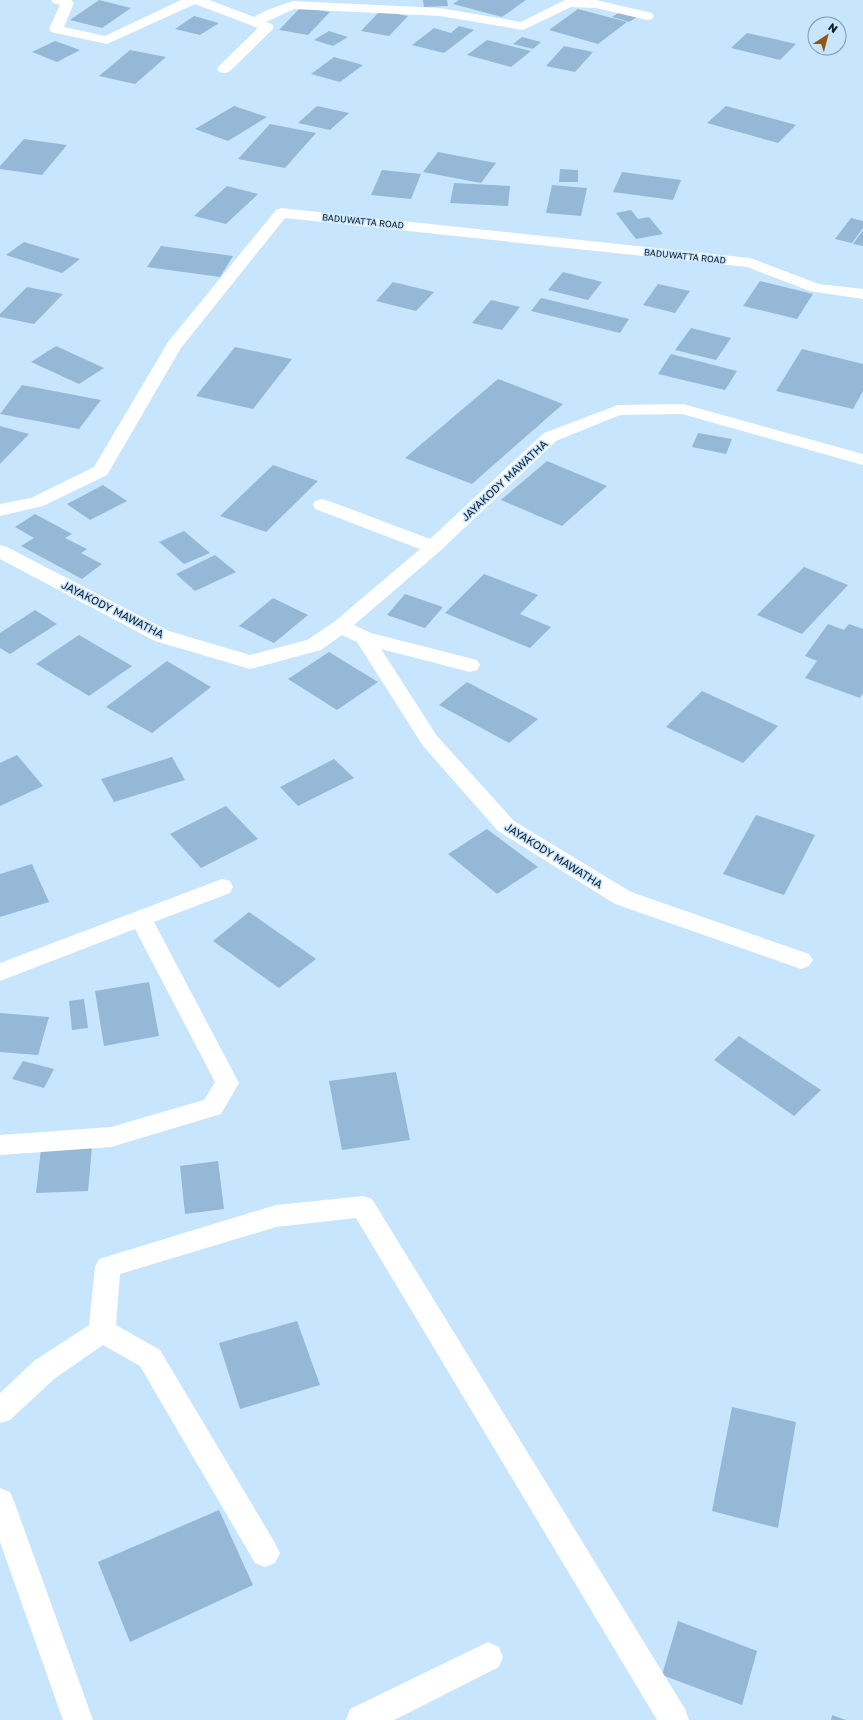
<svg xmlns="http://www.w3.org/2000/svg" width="863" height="1720" font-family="'Golos Text',sans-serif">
  <rect width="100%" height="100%" fill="#c8e5fe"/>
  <g fill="#94b8d6">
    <polygon points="99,0 131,8 102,28 70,20"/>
    <polygon points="423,0 447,0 448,6 424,7"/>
    <polygon points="459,0 526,0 502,17 453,4"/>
    <polygon points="301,7 330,12 308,35 279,30"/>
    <polygon points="578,9 627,22 598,44 549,30"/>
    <polygon points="380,11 408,16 389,36 361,31"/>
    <polygon points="620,12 637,17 629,22 612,17"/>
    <polygon points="194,16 219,23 200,35 175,29"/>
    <polygon points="459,26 474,30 444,53 412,45 434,28 451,33"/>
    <polygon points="329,31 348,37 333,46 314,40"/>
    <polygon points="747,33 796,44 780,60 731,48"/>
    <polygon points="522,37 541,42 533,49 513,44"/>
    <polygon points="487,40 531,51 511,67 467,55"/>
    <polygon points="55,41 80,50 57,62 32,52"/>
    <polygon points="564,46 593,52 575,72 546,66"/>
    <polygon points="130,50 166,57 135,84 99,76"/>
    <polygon points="334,57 363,65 340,82 311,74"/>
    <polygon points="234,106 267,117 228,141 195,129"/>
    <polygon points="317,106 349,113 330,130 298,123"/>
    <polygon points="726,106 796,125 778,143 707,123"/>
    <polygon points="270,124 316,133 285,168 238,159"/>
    <polygon points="24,139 67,145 42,175 0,169 0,166"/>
    <polygon points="438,152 496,163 481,183 423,172"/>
    <polygon points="560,169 578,170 578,182 559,182"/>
    <polygon points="382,170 421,174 411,199 371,195"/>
    <polygon points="622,172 681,180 673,200 613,192"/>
    <polygon points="454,183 510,186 508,206 450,203"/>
    <polygon points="552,185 587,188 581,216 546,213"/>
    <polygon points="227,186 258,194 226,224 194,216"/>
    <polygon points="631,210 638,219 649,217 663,234 636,239 616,213"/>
    <polygon points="851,218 863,221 863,228 852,243 835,239"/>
    <polygon points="863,230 863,246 853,244"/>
    <polygon points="24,242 80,259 62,273 6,255"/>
    <polygon points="161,246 233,256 220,277 147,267"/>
    <polygon points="563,272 602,282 588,300 548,290"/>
    <polygon points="760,281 813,294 797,319 743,306"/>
    <polygon points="393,282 434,292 416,311 376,301"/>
    <polygon points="658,284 690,291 675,313 643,305"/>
    <polygon points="27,287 63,294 34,324 0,317 0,314"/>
    <polygon points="541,298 629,319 620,333 531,311"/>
    <polygon points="491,300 520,307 502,330 472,323"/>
    <polygon points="691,328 731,338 716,360 675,350"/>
    <polygon points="56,346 104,368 79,384 31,362"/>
    <polygon points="235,347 292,359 253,409 196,396"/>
    <polygon points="802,349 863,364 863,391 853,409 776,391"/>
    <polygon points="671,354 737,371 725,390 658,374"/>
    <polygon points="498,379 563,404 472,484 405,458"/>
    <polygon points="22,385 101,400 79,429 0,414"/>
    <polygon points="0,426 29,434 0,464"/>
    <polygon points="698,433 732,439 726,454 692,447"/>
    <polygon points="547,461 607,486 562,526 501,500"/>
    <polygon points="273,465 318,481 266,532 220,516"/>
    <polygon points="103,485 127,501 90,520 67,504"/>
    <polygon points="35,514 72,534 65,538 87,549 81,553 102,564 82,579 21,546 34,538 15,527"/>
    <polygon points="184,531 210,553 184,564 159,542"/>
    <polygon points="215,555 236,572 195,591 176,574"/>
    <polygon points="804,567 848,585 802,634 757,615"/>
    <polygon points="484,574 538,595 520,614 551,627 530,648 445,613"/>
    <polygon points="405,594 443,607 425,628 387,615"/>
    <polygon points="273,598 308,615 274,643 239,626"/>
    <polygon points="35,610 57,624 10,654 0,648 0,633"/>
    <polygon points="828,624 844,630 849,624 863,629 863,693 860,698 805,678 817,661 805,656"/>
    <polygon points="79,635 132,666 89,696 36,664"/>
    <polygon points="329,652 378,682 337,710 288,679"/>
    <polygon points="167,661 211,687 152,733 106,707"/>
    <polygon points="467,682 538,719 509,743 439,705"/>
    <polygon points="702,691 778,726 743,763 666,727"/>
    <polygon points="17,755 43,786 0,806 0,763"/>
    <polygon points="172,757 185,780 114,802 101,779"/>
    <polygon points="334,759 354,778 298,806 280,787"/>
    <polygon points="226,806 258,839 201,868 170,834"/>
    <polygon points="756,815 815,835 784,895 723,874"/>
    <polygon points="487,829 538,867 497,894 448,854"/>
    <polygon points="32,864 49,902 0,917 0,874"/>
    <polygon points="249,912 316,959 279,988 213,941"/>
    <polygon points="149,982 159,1036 104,1046 95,991"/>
    <polygon points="84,999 88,1028 72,1030 69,1001"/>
    <polygon points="0,1013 49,1017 38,1055 0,1052"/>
    <polygon points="739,1036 821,1090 794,1116 714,1060"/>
    <polygon points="23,1061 54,1069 44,1088 12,1079"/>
    <polygon points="396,1072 410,1140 342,1150 329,1081"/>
    <polygon points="92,1147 88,1191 36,1193 41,1149"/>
    <polygon points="218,1161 224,1209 185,1214 180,1166"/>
    <polygon points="297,1321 320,1385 240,1409 219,1343"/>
    <polygon points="732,1407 796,1422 778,1528 712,1511"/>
    <polygon points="219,1510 253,1585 130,1642 98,1562"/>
    <polygon points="678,1621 757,1651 742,1705 662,1675"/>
    <polygon points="832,1715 846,1720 831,1720"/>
  </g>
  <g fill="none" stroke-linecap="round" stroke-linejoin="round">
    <g fill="#fff" fill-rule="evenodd">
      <polygon points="51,0 71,0 74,3 64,27 105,36 181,0 209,0 254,17 267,10 293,1 440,8 521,22 565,0 596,0 652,13 654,16 652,19 647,20 596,8 571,7 523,30 440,16 294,9 266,22 272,24 274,27 272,30 229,72 224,73 219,72 217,69 219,66 258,28 195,4 107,44 51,32 49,29 60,5 53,3"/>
      <polygon points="281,208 750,258 819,284 863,289 863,299 810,291 747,267 285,218 181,348 107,475 43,506 0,516 0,504 31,498 94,467 168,342 276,210"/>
      <polygon points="683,404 863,454 863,465 682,414 620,415 556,441 440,551 354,625 371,633 477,660 480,665 477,670 470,672 381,649 437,736 514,821 631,892 809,954 813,960 809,966 801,969 615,904 498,831 423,746 357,642 342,635 321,650 250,669 155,641 0,559 0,545 7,547 169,631 250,655 307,640 334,622 420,549 315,509 313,505 315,501 322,499 329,501 430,539 544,433 618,405"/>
      <polygon points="222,879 230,881 233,887 230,893 154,922 239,1083 221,1114 111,1147 0,1155 0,1135 111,1127 204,1100 215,1082 135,929 0,981 0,963"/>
      <polygon points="363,1196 372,1199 685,1709 689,1720 657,1720 356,1218 276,1227 120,1274 116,1325 160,1350 275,1543 280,1553 275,1563 265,1567 255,1563 140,1366 103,1345 54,1379 10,1420 0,1423 0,1393 34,1361 89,1325 95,1267 99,1259 276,1205"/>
      <polygon points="0,1488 10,1492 14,1501 93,1720 63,1720 0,1542"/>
      <polygon points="488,1642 499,1647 503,1657 499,1667 394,1720 346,1720 350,1709"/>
    </g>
  </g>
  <g text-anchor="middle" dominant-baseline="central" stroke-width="3" stroke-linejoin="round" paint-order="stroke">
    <g font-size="9" fill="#111f2b" stroke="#c8e5fe">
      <text transform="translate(363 221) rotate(6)">BADUWATTA ROAD</text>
      <text transform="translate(685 256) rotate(6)">BADUWATTA ROAD</text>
    </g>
    <g font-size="11" fill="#111f2b" stroke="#c8e5fe">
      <text transform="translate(504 480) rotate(-43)">JAYAKODY MAWATHA</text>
      <text transform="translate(113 609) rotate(27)">JAYAKODY MAWATHA</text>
      <text transform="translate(554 855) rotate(32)">JAYAKODY MAWATHA</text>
    </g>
  </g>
  <g transform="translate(827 36) rotate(36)"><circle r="19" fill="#c8e5fe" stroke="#7f96aa"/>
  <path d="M0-3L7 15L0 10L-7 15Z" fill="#915714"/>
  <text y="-6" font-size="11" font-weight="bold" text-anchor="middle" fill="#111f2b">N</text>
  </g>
</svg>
